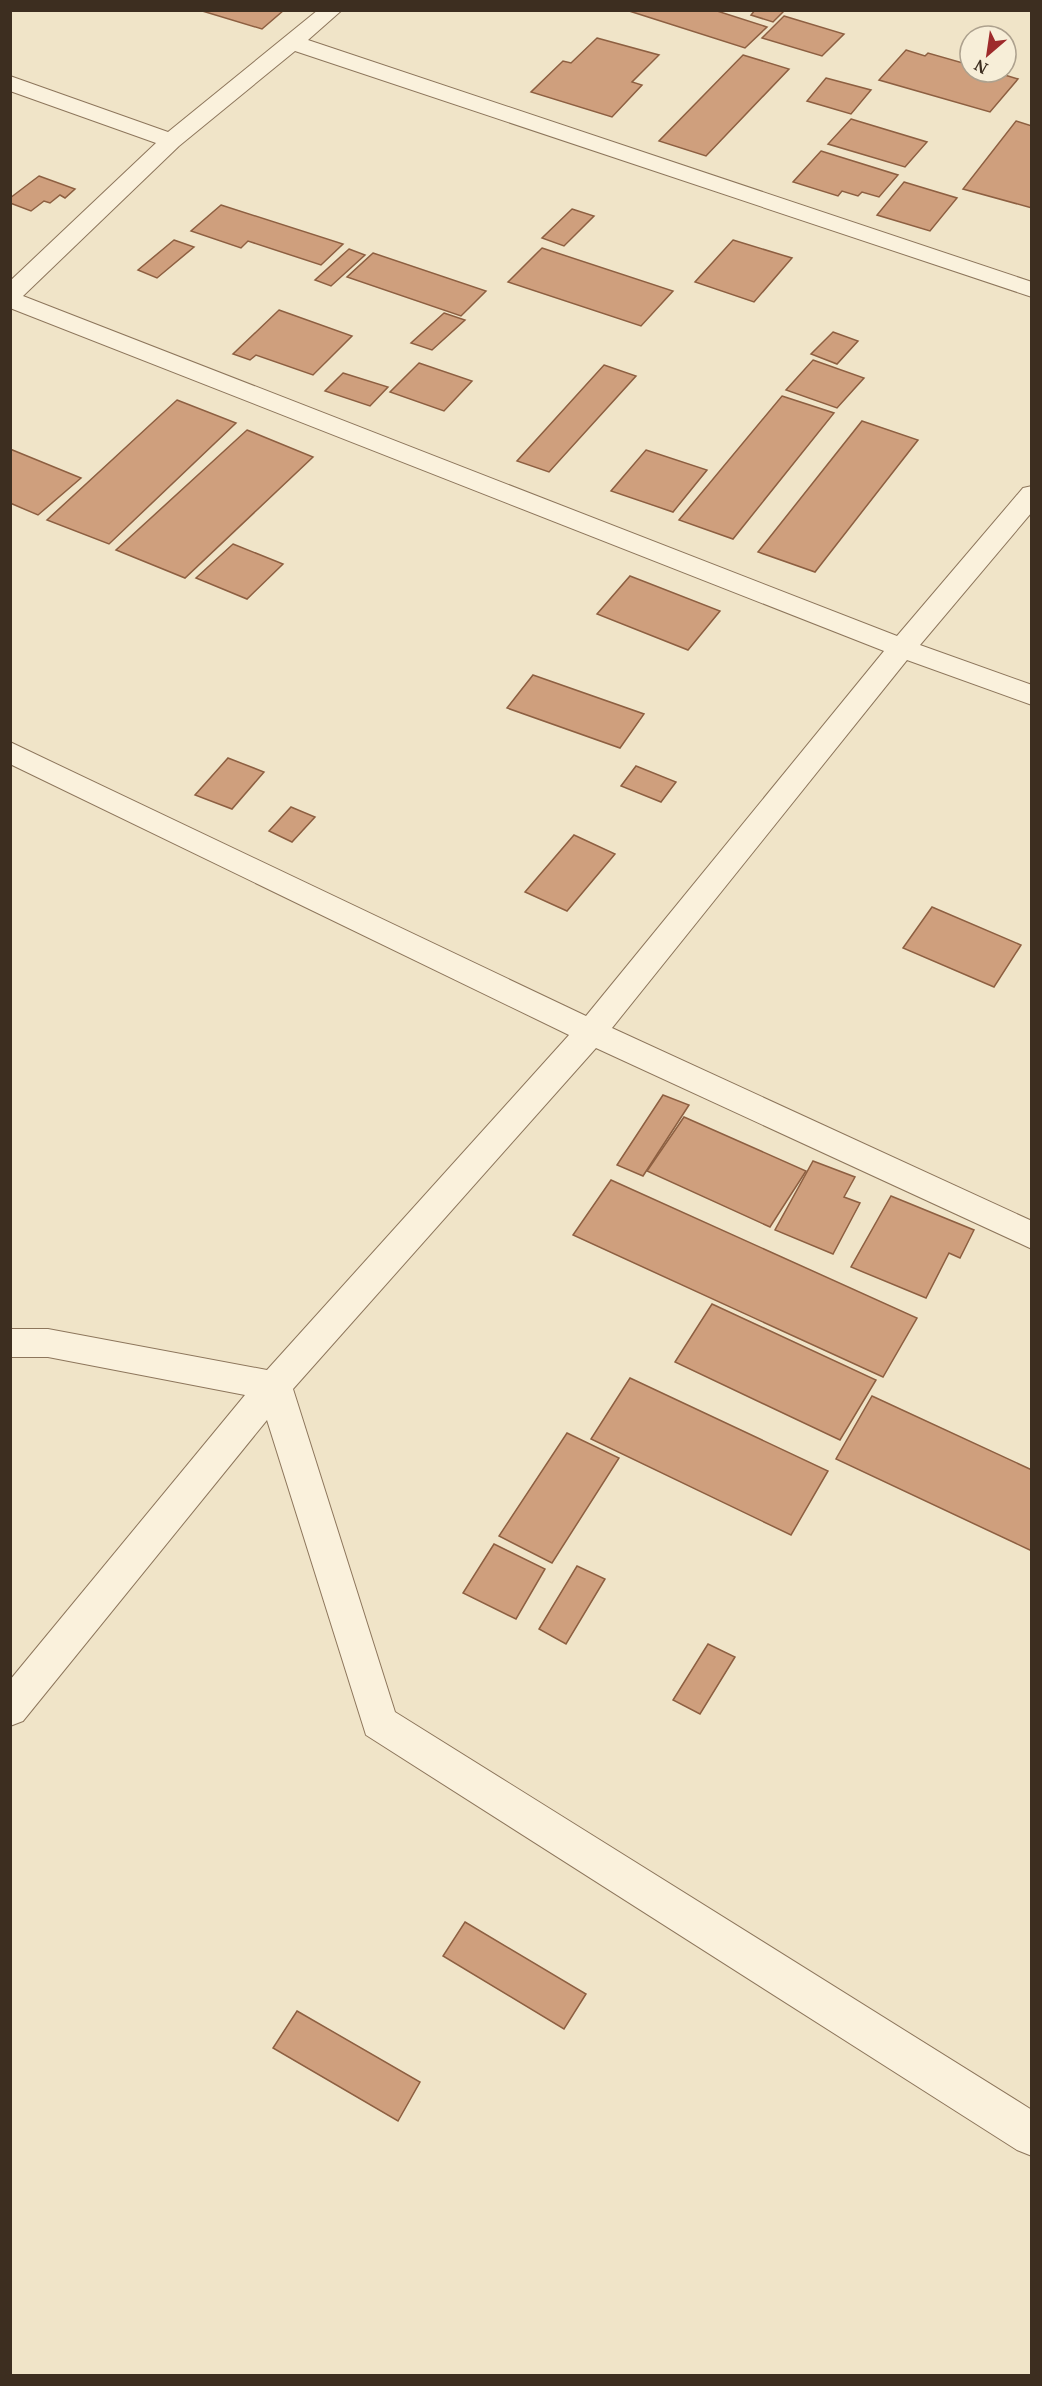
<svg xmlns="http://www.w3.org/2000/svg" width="1042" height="2386" font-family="'PT Serif',serif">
  <rect width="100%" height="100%" fill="#f0e4c8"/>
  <g fill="#cf9f7d" stroke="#8d5f41" stroke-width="1.5">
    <polygon points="199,10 284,10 262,29"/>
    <polygon points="626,10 714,10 767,27 745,48"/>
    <polygon points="755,10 785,10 773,22 751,15"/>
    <polygon points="784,16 844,34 822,56 762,38"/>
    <polygon points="597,38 659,55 632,82 642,85 612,117 531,92 563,61 571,63"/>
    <polygon points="906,50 925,56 928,53 970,65 970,72 995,72 1018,79 990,112 879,80"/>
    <polygon points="743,55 789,69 706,156 659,141"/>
    <polygon points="826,78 871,90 851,114 807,101"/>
    <polygon points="851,119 927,142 905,167 828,144"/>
    <polygon points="1016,121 1032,126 1032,208 963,189"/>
    <polygon points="821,151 898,175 879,197 862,192 858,196 842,191 838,196 793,182"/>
    <polygon points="39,176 75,189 65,198 60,195 50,203 44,201 31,211 10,203 10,198"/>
    <polygon points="904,182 957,198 930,231 877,215"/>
    <polygon points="221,205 343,244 321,265 248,241 241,248 191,231"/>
    <polygon points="572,209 594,216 564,246 542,238"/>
    <polygon points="174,240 194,247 157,278 138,270"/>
    <polygon points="733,240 792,258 754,302 695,282"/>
    <polygon points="542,248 673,291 641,326 508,282"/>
    <polygon points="349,249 365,255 331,286 315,280"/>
    <polygon points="373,253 486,291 461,316 347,277"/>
    <polygon points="279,310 352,336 313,375 256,355 250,360 233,354"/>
    <polygon points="444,313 465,320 432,350 411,343"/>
    <polygon points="833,332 858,341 837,364 811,354"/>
    <polygon points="813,360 864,378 837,408 786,390"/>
    <polygon points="419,363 472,381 444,411 390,392"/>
    <polygon points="604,365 636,376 549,472 517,461"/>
    <polygon points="343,373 388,387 370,406 325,391"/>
    <polygon points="782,396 834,413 733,539 679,520"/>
    <polygon points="177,400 236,423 109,544 47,520"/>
    <polygon points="862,421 918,440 815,572 758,552"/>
    <polygon points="247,430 313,457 185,578 116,550"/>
    <polygon points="10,449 81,478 38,515 10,503"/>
    <polygon points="646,450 707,470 673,512 611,491"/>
    <polygon points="233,544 283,564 247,599 196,578"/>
    <polygon points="630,576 720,611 688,650 597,614"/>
    <polygon points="533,675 644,714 620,748 507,708"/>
    <polygon points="228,758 264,772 232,809 195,795"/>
    <polygon points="636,766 676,782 661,802 621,786"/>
    <polygon points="291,807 315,817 292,842 269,831"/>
    <polygon points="574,835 615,854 567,911 525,892"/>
    <polygon points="932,907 1021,945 994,987 903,948"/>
    <polygon points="663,1095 689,1105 643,1176 617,1165"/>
    <polygon points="684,1117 806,1171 770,1227 647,1171"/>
    <polygon points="813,1161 855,1177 844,1197 860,1203 833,1254 775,1230"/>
    <polygon points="611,1180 917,1318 883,1377 573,1235"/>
    <polygon points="891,1196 974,1230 960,1258 949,1253 926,1298 851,1267"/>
    <polygon points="712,1304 876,1380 840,1440 675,1362"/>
    <polygon points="630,1378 828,1471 791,1535 591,1439"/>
    <polygon points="872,1396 1032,1470 1032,1551 836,1459"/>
    <polygon points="567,1433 619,1458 552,1563 499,1536"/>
    <polygon points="494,1544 545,1569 516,1619 463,1593"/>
    <polygon points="577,1566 605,1579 566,1644 539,1629"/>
    <polygon points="708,1644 735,1657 700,1714 673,1700"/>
    <polygon points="465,1922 586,1994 564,2029 443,1956"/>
    <polygon points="297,2011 420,2082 398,2121 273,2048"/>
  </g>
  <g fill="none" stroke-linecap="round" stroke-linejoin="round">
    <g stroke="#8d765c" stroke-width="2">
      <polygon id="minor" points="318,10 342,10 308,40 1032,282 1032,297 295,51 179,146 23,296 897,636 1023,488 1032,486 1032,512 920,645 1032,685 1032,705 907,660 612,1028 1032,1221 1032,1249 596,1048 293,1389 395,1712 1032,2110 1032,2156 1017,2150 366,1735 267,1420 23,1721 10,1726 10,1680 245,1395 48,1357 10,1357 10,1329 48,1329 267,1370 569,1035 10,764 10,742 586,1016 884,651 10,308 10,281 156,143 10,91 10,76 168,132"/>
    </g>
    <use href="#minor" fill="#faf1dc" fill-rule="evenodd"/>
  </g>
  <rect width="1042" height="2386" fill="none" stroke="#3d2e20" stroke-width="24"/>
  <g transform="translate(988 54) rotate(209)"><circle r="28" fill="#f7eed8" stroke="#ada18e" stroke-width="1.5"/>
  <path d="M0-4.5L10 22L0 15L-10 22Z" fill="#9e2a2b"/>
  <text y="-9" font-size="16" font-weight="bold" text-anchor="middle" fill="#3d2e20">N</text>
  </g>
</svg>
